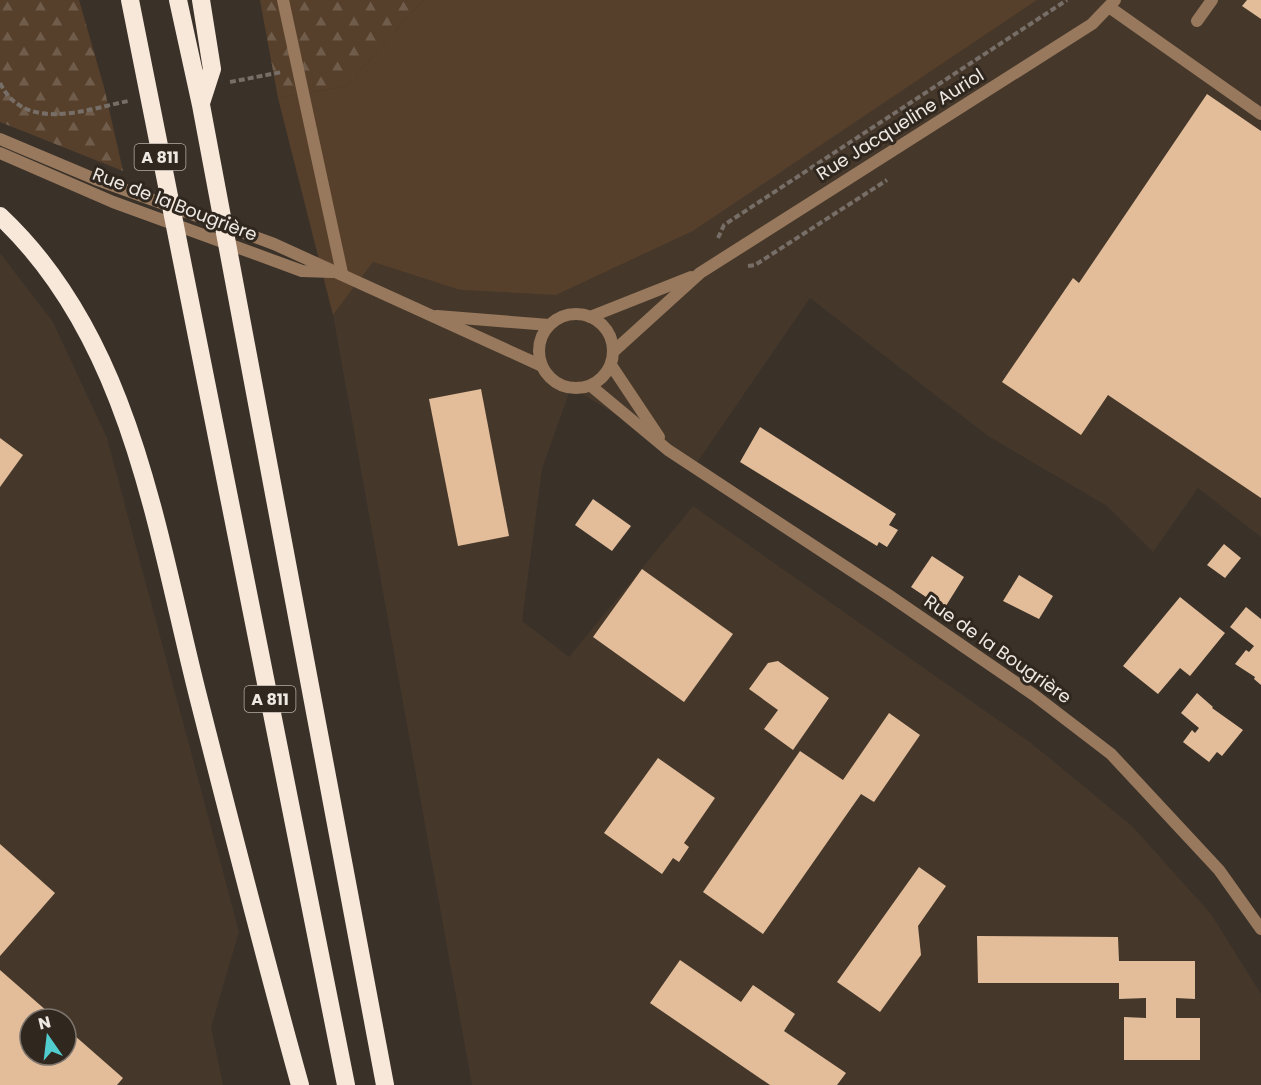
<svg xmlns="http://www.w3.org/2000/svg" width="1261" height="1085" font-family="Poppins,sans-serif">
  <defs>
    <pattern id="forest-firs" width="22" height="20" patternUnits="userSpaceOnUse" patternTransform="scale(1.5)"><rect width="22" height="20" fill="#57402b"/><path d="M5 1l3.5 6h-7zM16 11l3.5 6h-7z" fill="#6f5c4a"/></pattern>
  </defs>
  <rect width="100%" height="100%" fill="#3a3129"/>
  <g fill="#45382b" fill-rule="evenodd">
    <polygon points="1037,0 1261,0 1261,537 1198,488 1153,552 1107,506 988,436 810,298 696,464 571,387 542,469 522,621 569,657 693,506 1031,743 1132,826 1211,914 1261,994 1261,1085 472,1085 333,315 373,262 460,290 556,295 693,231"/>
    <path d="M0 253 53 322 107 438 239 932 211 1027 223 1085H0ZM30 1019H66V1055H30Z"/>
  </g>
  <polygon fill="#57402b" points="423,0 1037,0 693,231 556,295 460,290 373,262 333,315 278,98 346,86"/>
  <g fill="url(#forest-firs)">
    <polygon points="0,0 79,0 104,87 123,171 0,122"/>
    <polygon points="260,0 423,0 346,86 278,98"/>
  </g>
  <g fill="#e3bd9a">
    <polygon points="1247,0 1261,0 1261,19 1242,6"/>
    <polygon points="1207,94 1261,131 1261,498 1108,395 1081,435 1002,382 1073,278 1079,283"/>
    <polygon points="481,389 509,536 458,546 429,399"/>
    <polygon points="760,427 896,514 889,525 898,530 887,547 879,542 877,546 740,462"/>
    <polygon points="0,438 23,455 0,487"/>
    <polygon points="593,499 631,526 612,551 575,525"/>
    <polygon points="1224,544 1241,558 1225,578 1207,565"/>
    <polygon points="932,556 964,577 944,609 911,587"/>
    <polygon points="642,569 733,634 684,702 593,637"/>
    <polygon points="1019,575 1053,596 1039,619 1003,601"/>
    <polygon points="1180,597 1225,633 1190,676 1180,668 1158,694 1123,666"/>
    <polygon points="1246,607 1261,619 1261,685 1254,679 1255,677 1235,664 1246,650 1249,652 1254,646 1230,627"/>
    <polygon points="778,661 829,698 793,750 764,729 778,710 749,689 768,663"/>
    <polygon points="1197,693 1213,707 1212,708 1243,730 1222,756 1217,752 1209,762 1183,742 1192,730 1195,733 1199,728 1181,713"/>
    <polygon points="889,713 920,735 874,802 861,794 763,934 703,892 800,751 843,780"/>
    <polygon points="658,758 715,798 684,843 689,847 679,862 673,858 662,874 604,833"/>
    <polygon points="0,844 55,893 0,956"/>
    <polygon points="919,867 946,886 918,926 921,955 880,1012 837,982"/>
    <polygon points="977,936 1118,937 1119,961 1195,961 1195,999 1176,998 1176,1018 1200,1018 1200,1060 1124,1060 1124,1017 1146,1018 1146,998 1119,999 1119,983 978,983"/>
    <polygon points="680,960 741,1002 753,985 795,1014 784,1031 846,1073 837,1085 770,1085 650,1003"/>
    <polygon points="0,970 56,1019 30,1019 30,1055 66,1055 66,1028 123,1078 117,1085 0,1085"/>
  </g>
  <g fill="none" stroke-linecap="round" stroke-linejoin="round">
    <g stroke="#766e67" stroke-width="4" stroke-dasharray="6 3" stroke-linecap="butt">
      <polyline points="230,82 282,72"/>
      <path d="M0 83C25 133 85 110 128 101"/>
      <polyline points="718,238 724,225 1067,0"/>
      <polyline points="748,266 755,265 887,180"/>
    </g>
    <g stroke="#98795d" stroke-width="12">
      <polyline points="1109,7 1261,114"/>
      <polyline points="1197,21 1212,0"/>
    </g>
    <g stroke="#98795d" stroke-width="12">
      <polyline points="283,0 342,273"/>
      <polyline points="0,139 95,179 274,244 542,366"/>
      <polyline points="0,153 113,202 302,271 332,272"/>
      <circle cx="576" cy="351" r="37"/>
      <polyline points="437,316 549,325"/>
      <polyline points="590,317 691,277"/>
      <polyline points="614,351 700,273 1092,24 1115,0"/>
      <polyline points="611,365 659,437"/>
      <polyline points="591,386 668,450 890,596 1034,695 1111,754 1219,870 1261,929"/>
    </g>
    <g stroke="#f7e8da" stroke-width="18">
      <polyline points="130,0 346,1085"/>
      <polyline points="178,0 201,105 385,1085"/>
      <polyline points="201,103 212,69 201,0"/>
      <path d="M0 216C131 339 156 530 198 696 231 826 264 956 300 1085"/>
    </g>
  </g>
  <g text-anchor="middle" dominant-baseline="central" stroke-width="6" stroke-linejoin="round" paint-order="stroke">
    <g fill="#30271f" stroke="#b5aea8" stroke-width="1.5">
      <rect x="134.5" y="144" width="51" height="26" rx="4.5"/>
      <rect x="244.5" y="686" width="51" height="26" rx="4.5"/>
    </g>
    <g font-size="16" font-weight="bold" fill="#eee8e3">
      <text x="160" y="157">A 811</text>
      <text x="270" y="699">A 811</text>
    </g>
    <g font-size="18" fill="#eee8e3" stroke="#30271f">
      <text transform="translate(900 124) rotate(-32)">Rue Jacqueline Auriol</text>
      <text transform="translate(175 204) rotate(21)">Rue de la Bougrière</text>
      <text transform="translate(998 649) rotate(35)">Rue de la Bougrière</text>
    </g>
  </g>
  <g transform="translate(48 1037) rotate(346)"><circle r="28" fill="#30271f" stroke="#7c746d" stroke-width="1.5"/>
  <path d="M0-4.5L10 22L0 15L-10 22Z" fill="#52cdce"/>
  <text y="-9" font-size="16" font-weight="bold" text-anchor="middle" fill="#eee8e3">N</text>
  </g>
</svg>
